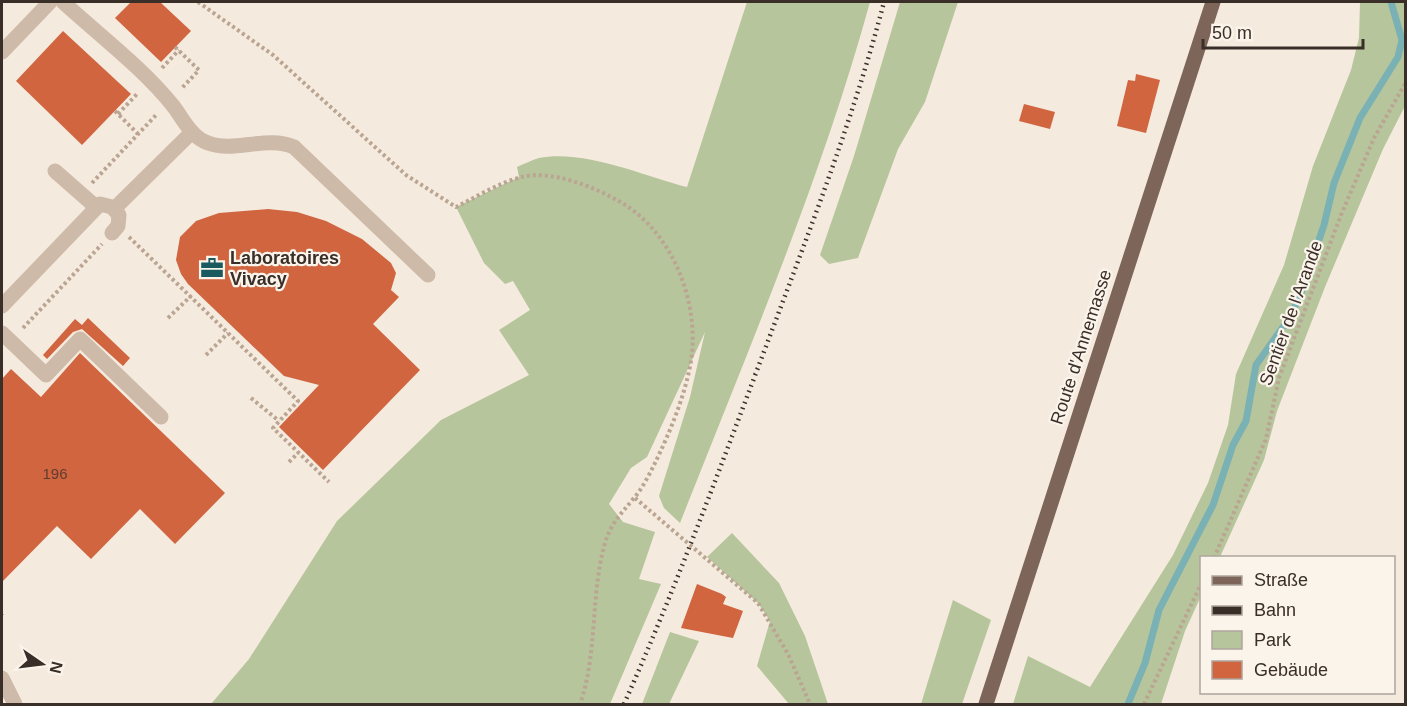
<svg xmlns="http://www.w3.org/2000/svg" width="1407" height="706" font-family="Helvetica,sans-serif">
  <rect width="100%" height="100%" fill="#f5eade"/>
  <g fill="#b7c59c">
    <path d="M747 2H870C821 180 748 350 680 523L664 508 659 496 690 397 705 332 647 457 631 468 609 504 623 522 655 532 639 579 661 584 610 704H211L249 659 337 521 441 420 529 375 499 330 530 310 513 281 505 284 484 263 456 207 519 177 517 167C524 164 532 160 539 158 584 149 644 176 687 187Z"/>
    <polygon points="900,2 958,2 925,102 898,149 858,258 829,264 820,255 854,156"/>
    <polygon points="1360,2 1405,2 1405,106 1383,149 1325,287 1277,411 1264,460 1220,557 1202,558 1201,596 1185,631 1161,704 1013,704 1028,656 1090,687 1173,555 1208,483 1228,425 1236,374 1284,265 1313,166 1351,70 1359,38"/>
    <polygon points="732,533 779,583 805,636 828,704 789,704 757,666 770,621 758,603 707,557"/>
    <polygon points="953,600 991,620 962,704 921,704"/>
    <polygon points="670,632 699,641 669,704 642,704"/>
  </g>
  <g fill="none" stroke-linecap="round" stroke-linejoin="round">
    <polyline stroke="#7ab1b4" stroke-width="7" points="1128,704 1145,663 1159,610 1213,505 1233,445 1246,421 1256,365 1288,320 1300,296 1324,225 1334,183 1360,118 1398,57 1402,40 1391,2"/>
  </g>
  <g fill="#d06540">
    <polygon points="131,2 160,2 191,31 161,62 115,18"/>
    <polygon points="63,31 131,94 82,145 16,81"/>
    <polygon points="1136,74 1160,80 1146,133 1117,126 1128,80 1135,81"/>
    <polygon points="1024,104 1055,112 1050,129 1019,121"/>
    <polygon points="268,209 297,212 326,221 362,239 391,263 396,273 391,290 399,297 373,324 420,370 323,470 279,427 319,385 284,376 188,284 181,274 176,260 180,237 196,221 219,213"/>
    <polygon points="88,318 130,358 123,366 82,329 73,332 47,359 43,355 75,319 82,325"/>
    <polygon points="80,353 225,493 175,544 140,509 91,559 57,526 2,582 2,379 11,369 41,397"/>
    <polygon points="697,584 722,594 726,597 723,604 743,611 733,638 681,628"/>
  </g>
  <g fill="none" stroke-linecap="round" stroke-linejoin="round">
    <g stroke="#baa492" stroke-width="4" stroke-dasharray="3 3" stroke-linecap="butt">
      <path d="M198 2 273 55 406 175 456 207C476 197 497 184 518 178 549 168 595 187 622 203 673 233 700 303 691 361 685 396 670 432 655 463 649 475 642 489 634 498 621 514 611 523 605 543 590 596 598 653 580 704"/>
      <polyline points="175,47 199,70 181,89"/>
      <polyline points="162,68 179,50"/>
      <polyline points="115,111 138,134"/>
      <polyline points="118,114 138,93"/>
      <polyline points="92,183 157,114"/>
      <polyline points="129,237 298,401 273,428 329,482"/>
      <polyline points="168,318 191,296"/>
      <polyline points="23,328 102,244"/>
      <polyline points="206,355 228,333"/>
      <polyline points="251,398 279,421"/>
      <polyline points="289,462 298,453"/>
      <polyline points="635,498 758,603 788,654 810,704"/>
      <polyline points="1214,558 1266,439 1279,378 1341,215 1374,138 1406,82"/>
      <polyline points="2,614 2,615"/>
      <polyline points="1144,704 1202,582"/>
    </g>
    <g stroke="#cebaa8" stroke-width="15">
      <path d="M63 2C99 35 144 69 174 107 183 119 192 138 208 143 235 153 266 135 294 147L428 275"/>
      <polyline points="2,52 50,2"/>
      <polyline points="55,171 96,207"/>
      <polyline points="114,209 192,132"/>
      <polyline points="2,306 100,204 112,207 119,215 118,226 112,233"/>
      <polyline points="2,333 46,375 80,339 161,417"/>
      <polyline points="2,678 15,704"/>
    </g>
    <polyline stroke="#7e6559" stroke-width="15" points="986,704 1213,2"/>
    <path stroke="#3a2e29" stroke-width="4.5" stroke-dasharray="1.5 4.5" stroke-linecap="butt" d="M624 704C677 585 722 463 768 341 810 229 854 117 884 2"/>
  </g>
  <defs>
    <g id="office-bare" transform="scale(1.8)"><path d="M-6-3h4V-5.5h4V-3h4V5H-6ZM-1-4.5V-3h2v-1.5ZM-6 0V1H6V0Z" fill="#1a5b60" stroke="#fbf4eb" stroke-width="2.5" paint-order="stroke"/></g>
  </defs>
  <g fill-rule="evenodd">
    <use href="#office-bare" x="212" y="268"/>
  </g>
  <g text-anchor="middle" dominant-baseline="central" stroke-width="4.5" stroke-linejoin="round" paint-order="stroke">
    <g font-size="15" fill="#603c2f">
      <text x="55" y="473">196</text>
    </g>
    <g font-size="18" font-weight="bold" fill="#3a2e29" stroke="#fbf4eb" text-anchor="start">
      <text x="230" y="258">Laboratoires<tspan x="230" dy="21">Vivacy</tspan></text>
    </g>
    <g font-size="18" fill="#3a2e29" stroke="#fbf4eb">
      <text transform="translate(1291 313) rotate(-70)">Sentier de l'Arande</text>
      <text transform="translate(1081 347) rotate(-72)">Route d'Annemasse</text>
    </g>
  </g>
  <rect width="1407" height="706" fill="none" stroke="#3a2e29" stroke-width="6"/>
  <rect x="1200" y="556" width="195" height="138" fill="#fbf4eb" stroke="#aea59d" stroke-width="1.5"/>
  <rect x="1212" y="576" width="30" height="9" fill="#7e6559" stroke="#aea59d" stroke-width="1.5"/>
  <text x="1254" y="586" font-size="18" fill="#3a2e29">Straße</text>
  <rect x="1212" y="606" width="30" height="9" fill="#3a2e29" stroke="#aea59d" stroke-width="1.5"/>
  <text x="1254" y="616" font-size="18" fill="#3a2e29">Bahn</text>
  <rect x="1212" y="631" width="30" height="18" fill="#b7c59c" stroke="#aea59d" stroke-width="1.5"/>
  <text x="1254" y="646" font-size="18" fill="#3a2e29">Park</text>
  <rect x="1212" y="661" width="30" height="18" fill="#d06540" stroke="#aea59d" stroke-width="1.5"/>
  <text x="1254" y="676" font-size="18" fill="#3a2e29">Gebäude</text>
  <g transform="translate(42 664) rotate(104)" stroke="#fbf4eb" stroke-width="4.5" paint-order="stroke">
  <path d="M0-4.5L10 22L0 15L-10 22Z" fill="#3a2e29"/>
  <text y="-9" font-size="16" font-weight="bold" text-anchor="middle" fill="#3a2e29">N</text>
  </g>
  <path d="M1203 39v9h160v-9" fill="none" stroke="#3a2e29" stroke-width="3"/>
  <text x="1212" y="39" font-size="18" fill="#3a2e29" stroke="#fbf4eb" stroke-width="4.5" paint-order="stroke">50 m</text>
</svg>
